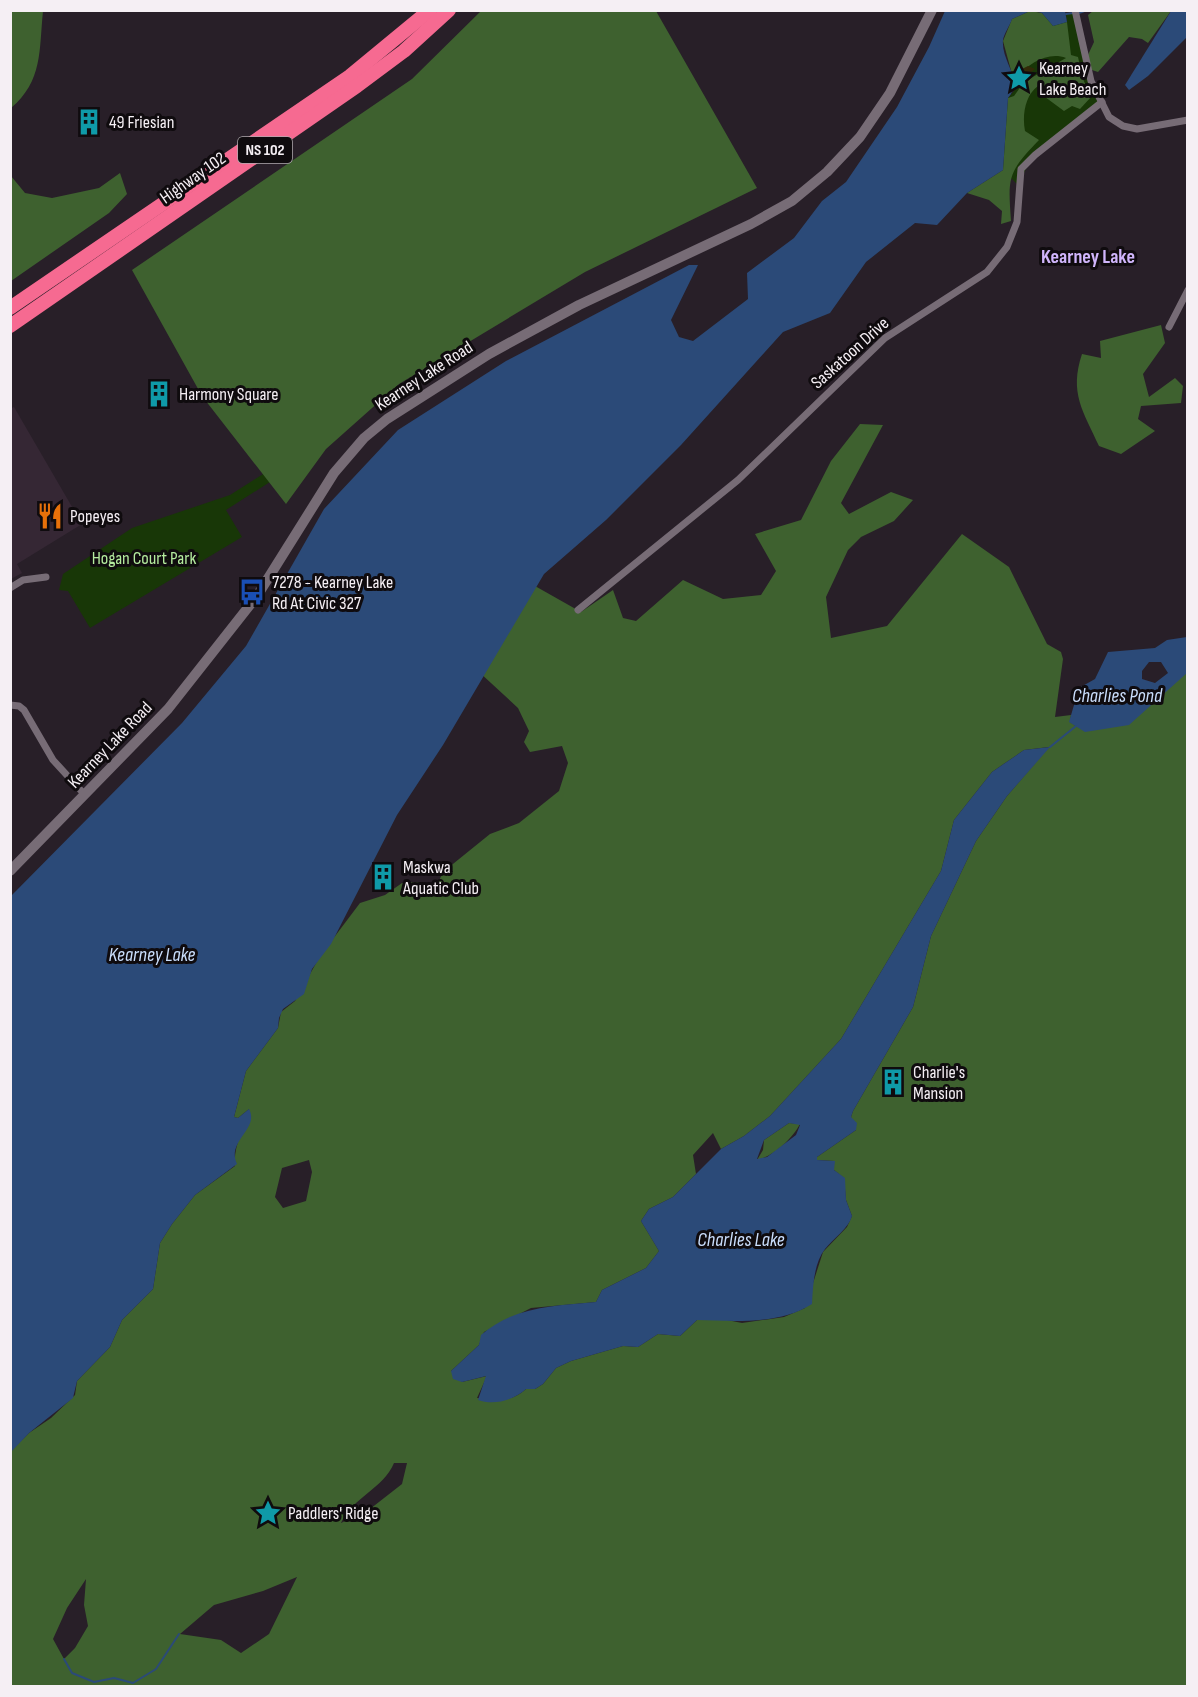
<svg xmlns="http://www.w3.org/2000/svg" width="1198" height="1697" font-family="'Sofia Sans Condensed',sans-serif">
  <rect width="100%" height="100%" fill="#281f28"/>
  <polygon fill="#352734" points="14,407 82,524 17,564 22,573 11,579 10,409"/>
  <g fill="#183707">
    <polygon points="1030,11 1067,22 1066,14 1076,13 1087,62 1102,102 1029,163 1018,185 1003,170 1008,98 1014,91"/>
    <polygon points="268,471 273,480 226,510 242,537 90,628 68,591 59,590 63,574 132,528 230,495"/>
  </g>
  <g fill="#3e612f" fill-rule="evenodd">
    <path d="M11 10 43 11C39 50 43 81 11 108Z"/>
    <polygon points="482,10 656,11 757,188 585,272 399,384 326,449 286,504 202,396 132,270 412,79"/>
    <path d="M1030 11 1042 13 1053 26 1067 22 1071 55 1078 57 1083 79 1091 97 1080 109 1072 106 1064 111 1041 94 1043 90 1038 86C1025 95 1022 116 1025 131L1039 140C1007 173 1008 177 1011 221L1001 224 1002 211 989 200 967 193 1003 170 1008 98 1014 96 1024 82 1066 58C1048 51 1029 64 1017 76L1012 74 1003 41 1012 19Z"/>
    <polygon points="1093,11 1171,11 1148,43 1142,39 1129,37 1098,72 1089,69 1087,57 1094,42 1088,15"/>
    <polygon points="120,173 127,194 109,213 11,281 11,176 25,193 52,198 99,188"/>
    <path d="M1161 325 1165 343 1143 374 1149 397 1175 378 1183 386 1181 403 1141 406 1138 419 1155 431 1121 454 1099 446C1083 411 1069 393 1082 354L1101 358 1100 341Z"/>
    <path d="M860 424 883 425 841 503 849 514 891 492 913 500 894 521 861 537 848 550 826 597 831 638 887 626 962 534 1009 567 1047 644 1061 652 1063 659 1055 717 1071 715 1070 722 1076 726 1187 673V1686H11L10 1452 29 1433 51 1418 75 1395 77 1381 110 1347 122 1320 153 1289 160 1243 172 1224 195 1195 235 1166C233 1146 244 1129 249 1109L238 1118 234 1117 246 1071 278 1028 281 1012 295 1001 320 956 360 903 385 895 402 883 420 882 429 889 438 883 443 872 490 834 519 823 559 791 568 763 562 746 530 752 524 742 529 731 518 708 479 672 535 586 581 612 613 590 623 618 636 621 683 580 723 599 761 595 776 571 755 534 801 520 831 461ZM1049 747 1007 796 976 841 931 936 913 1007 853 1111 851 1117 856 1130 817 1157V1160L834 1161V1170L844 1178 846 1200 852 1216 847 1227 823 1252 805 1308 784 1317 742 1323 722 1319 697 1320 680 1336 658 1334 638 1347 623 1346 571 1361 556 1368 543 1384 535 1389H526C510 1403 497 1400 477 1398L487 1376 462 1382 451 1371 479 1345 484 1332 531 1308 596 1302 602 1290 646 1268 659 1251 641 1221 649 1209 673 1197 696 1174 693 1155 713 1133 721 1149 744 1136 770 1116 841 1039 941 871 954 820 992 772 1024 750ZM309 1160 312 1172 306 1201 283 1208 275 1197 282 1168ZM394 1463H407L402 1484 370 1509 341 1523C353 1497 383 1489 394 1463ZM297 1577 269 1634 241 1653 221 1640 180 1634 214 1605 263 1591ZM86 1579 84 1605 88 1626 75 1648 64 1659 53 1639 67 1608Z"/>
    <path d="M789 1123 800 1124C792 1139 774 1156 757 1160L763 1150 764 1140Z"/>
  </g>
  <polygon fill="#322a08" points="1028,66 1035,69 1017,84 1014,91 1012,74"/>
  <g fill="#2b4a78" fill-rule="evenodd">
    <path d="M945 11H1030L1012 19C1010 25 1004 34 1003 40 1001 62 1024 79 1008 98L1003 170 967 193 937 225 915 223 866 262 830 313 783 332 681 445 606 520 544 574 443 745 397 815 331 944 312 969 304 994 283 1009 279 1018 278 1028 246 1071 234 1117 238 1118 249 1109C260 1129 226 1141 237 1164L195 1195 172 1224 160 1243 153 1289 122 1320 110 1347 77 1381 73 1398 29 1433 11 1452V896L182 723 246 646 324 509 398 430 506 361 689 265H698L671 320 679 337 693 341 748 299 747 273 794 238 822 201 846 182 897 107 929 47Z"/>
    <polygon points="1035,11 1065,11 1067,22 1053,26 1042,13"/>
    <polygon points="1171,11 1187,11 1187,37 1148,76 1129,90 1125,85"/>
    <path d="M1187 637V673L1129 725 1085 732 1069 722 1079 688 1095 679 1108 652 1155 648 1167 640ZM1149 662H1161L1168 673 1155 683 1142 679V671Z"/>
    <path d="M1050 747 1007 796 976 841 931 936 913 1007 853 1111 851 1117 857 1123 856 1130 817 1157V1160L835 1161 834 1170 845 1178 846 1200 852 1216C849 1228 833 1239 825 1249 814 1263 813 1285 812 1304 779 1325 734 1321 697 1320L680 1336 658 1334 638 1347 623 1346 571 1361 556 1368 543 1384 535 1389H526C514 1400 494 1406 478 1400L486 1376 462 1382 453 1379 451 1371 479 1345 481 1335C514 1306 555 1306 596 1302L602 1290 646 1268 659 1251 641 1221 649 1209 673 1197 721 1149 744 1136 770 1116 841 1039 941 871 954 820 992 772 1024 750ZM789 1123 800 1125 796 1135 767 1157 757 1159 764 1140Z"/>
  </g>
  <g fill="none" stroke-linecap="round" stroke-linejoin="round">
    <g stroke="#2b4a78" stroke-width="2">
      <polyline points="1079,13 1087,10"/>
      <polyline points="1066,14 1073,13"/>
      <polyline points="1050,747 1076,726"/>
      <polyline points="64,1659 72,1673 94,1682 114,1678 133,1683 156,1669 179,1634"/>
    </g>
    <g stroke="#776c76" stroke-width="7">
      <polyline points="1075,10 1091,81 1109,117 1123,126 1137,129 1188,120"/>
      <polyline points="1169,327 1188,290"/>
      <polyline points="10,588 23,580 46,577"/>
      <polyline points="578,610 738,480 885,338 987,272 1007,247 1017,222 1021,169 1035,155 1102,102"/>
      <polyline points="10,705 19,706 24,710 53,760 85,795"/>
    </g>
    <polyline stroke="#776c76" stroke-width="10" points="10,871 168,709 257,596 334,473 364,438 387,419 489,354 579,305 751,224 792,201 827,172 860,137 890,93 932,10"/>
    <g stroke="#f66a91" stroke-width="14">
      <polyline points="10,308 350,76 430,10"/>
      <polyline points="10,326 357,86 404,51 449,10"/>
    </g>
  </g>
  <defs>
    <g id="sight-bare" transform="scale(2.07)"><path d="M0-6L1.8-2.2L6-1.7L2.9 1.2L3.7 5.4L0 3.3L-3.7 5.4L-2.9 1.2L-6-1.7L-1.8-2.2Z" fill="#0f9aa8" stroke="#0f0b0e" stroke-width="2.5" paint-order="stroke"/></g>
    <g id="building-bare" transform="scale(2.07)"><path d="M-4-6H4V6H1V3H-1V6H-4ZM-2.5-4.3h1.7v1.8h-1.7ZM.8-4.3h1.7v1.8H.8ZM-2.5-1h1.7V.8h-1.7ZM.8-1h1.7V.8H.8Z" fill="#0f9aa8" stroke="#0f0b0e" stroke-width="2.5" paint-order="stroke"/></g>
    <g id="restaurant-bare" transform="scale(2.07)"><path d="M-5-6h1v4h1v-4h1v4h1v-4h1v5L-1.5 .5V6h-2V.5L-5-1ZM5-6V6H3V1.5H1.5Q1.5-4 5-6Z" fill="#e8710a" stroke="#0f0b0e" stroke-width="2.5" paint-order="stroke"/></g>
    <g id="bus-bare" transform="scale(2.07)"><path d="M-5-6H5V4H4V6H2V4H-2V6H-4V4H-5ZM-3.5-4V0h7V-4ZM-3.5 1.2v1.5H-2V1.2ZM2 1.2v1.5H3.5V1.2Z" fill="#1a4fb4" stroke="#0f0b0e" stroke-width="2.5" paint-order="stroke"/></g>
  </defs>
  <g fill-rule="evenodd">
    <use href="#sight-bare" x="1019" y="78"/>
    <use href="#building-bare" x="89" y="122"/>
    <use href="#building-bare" x="159" y="394"/>
    <use href="#restaurant-bare" x="50" y="516"/>
    <use href="#bus-bare" x="252" y="592"/>
    <use href="#building-bare" x="383" y="877"/>
    <use href="#building-bare" x="893" y="1082"/>
    <use href="#sight-bare" x="268" y="1513"/>
  </g>
  <g text-anchor="middle" dominant-baseline="central" stroke-width="6" stroke-linejoin="round" paint-order="stroke">
    <rect fill="#0f0b0e" stroke="#b0abaf" stroke-width="1.5" x="238" y="137" width="54" height="26" rx="4.5"/>
    <g font-size="16" font-weight="bold" fill="#f5eff4">
      <text x="265" y="150">NS 102</text>
    </g>
    <g font-size="18" fill="#f5eff4" stroke="#0f0b0e" text-anchor="start">
      <text x="1039" y="68">Kearney<tspan x="1039" dy="21">Lake Beach</tspan></text>
      <text x="109" y="122">49 Friesian</text>
      <text x="179" y="394">Harmony Square</text>
      <text x="70" y="516">Popeyes</text>
      <text x="272" y="582">7278 - Kearney Lake<tspan x="272" dy="21">Rd At Civic 327</tspan></text>
      <text x="403" y="867">Maskwa<tspan x="403" dy="21">Aquatic Club</tspan></text>
      <text x="913" y="1072">Charlie's<tspan x="913" dy="21">Mansion</tspan></text>
      <text x="288" y="1513">Paddlers' Ridge</text>
    </g>
    <g font-size="18" fill="#f5eff4" stroke="#0f0b0e">
      <text transform="translate(193 178) rotate(-35)">Highway 102</text>
      <text transform="translate(850 353) rotate(-42)">Saskatoon Drive</text>
      <text transform="translate(424 376) rotate(-33)">Kearney Lake Road</text>
      <text transform="translate(110 745) rotate(-46)">Kearney Lake Road</text>
    </g>
    <g font-size="18" fill="#b4eb9e" stroke="#0f0b0e">
      <text x="144" y="558">Hogan Court Park</text>
    </g>
    <g font-size="20" font-weight="bold" fill="#d0b5fb" stroke="#0f0b0e">
      <text x="1088" y="257">Kearney Lake</text>
    </g>
    <g font-size="20" font-style="italic" fill="#cadefc" stroke="#0f0b0e">
      <text x="1117" y="696">Charlies Pond</text>
      <text x="152" y="955">Kearney Lake</text>
      <text x="741" y="1240">Charlies Lake</text>
    </g>
  </g>
  <rect width="1198" height="1697" fill="none" stroke="#f5eff4" stroke-width="24"/>
</svg>
